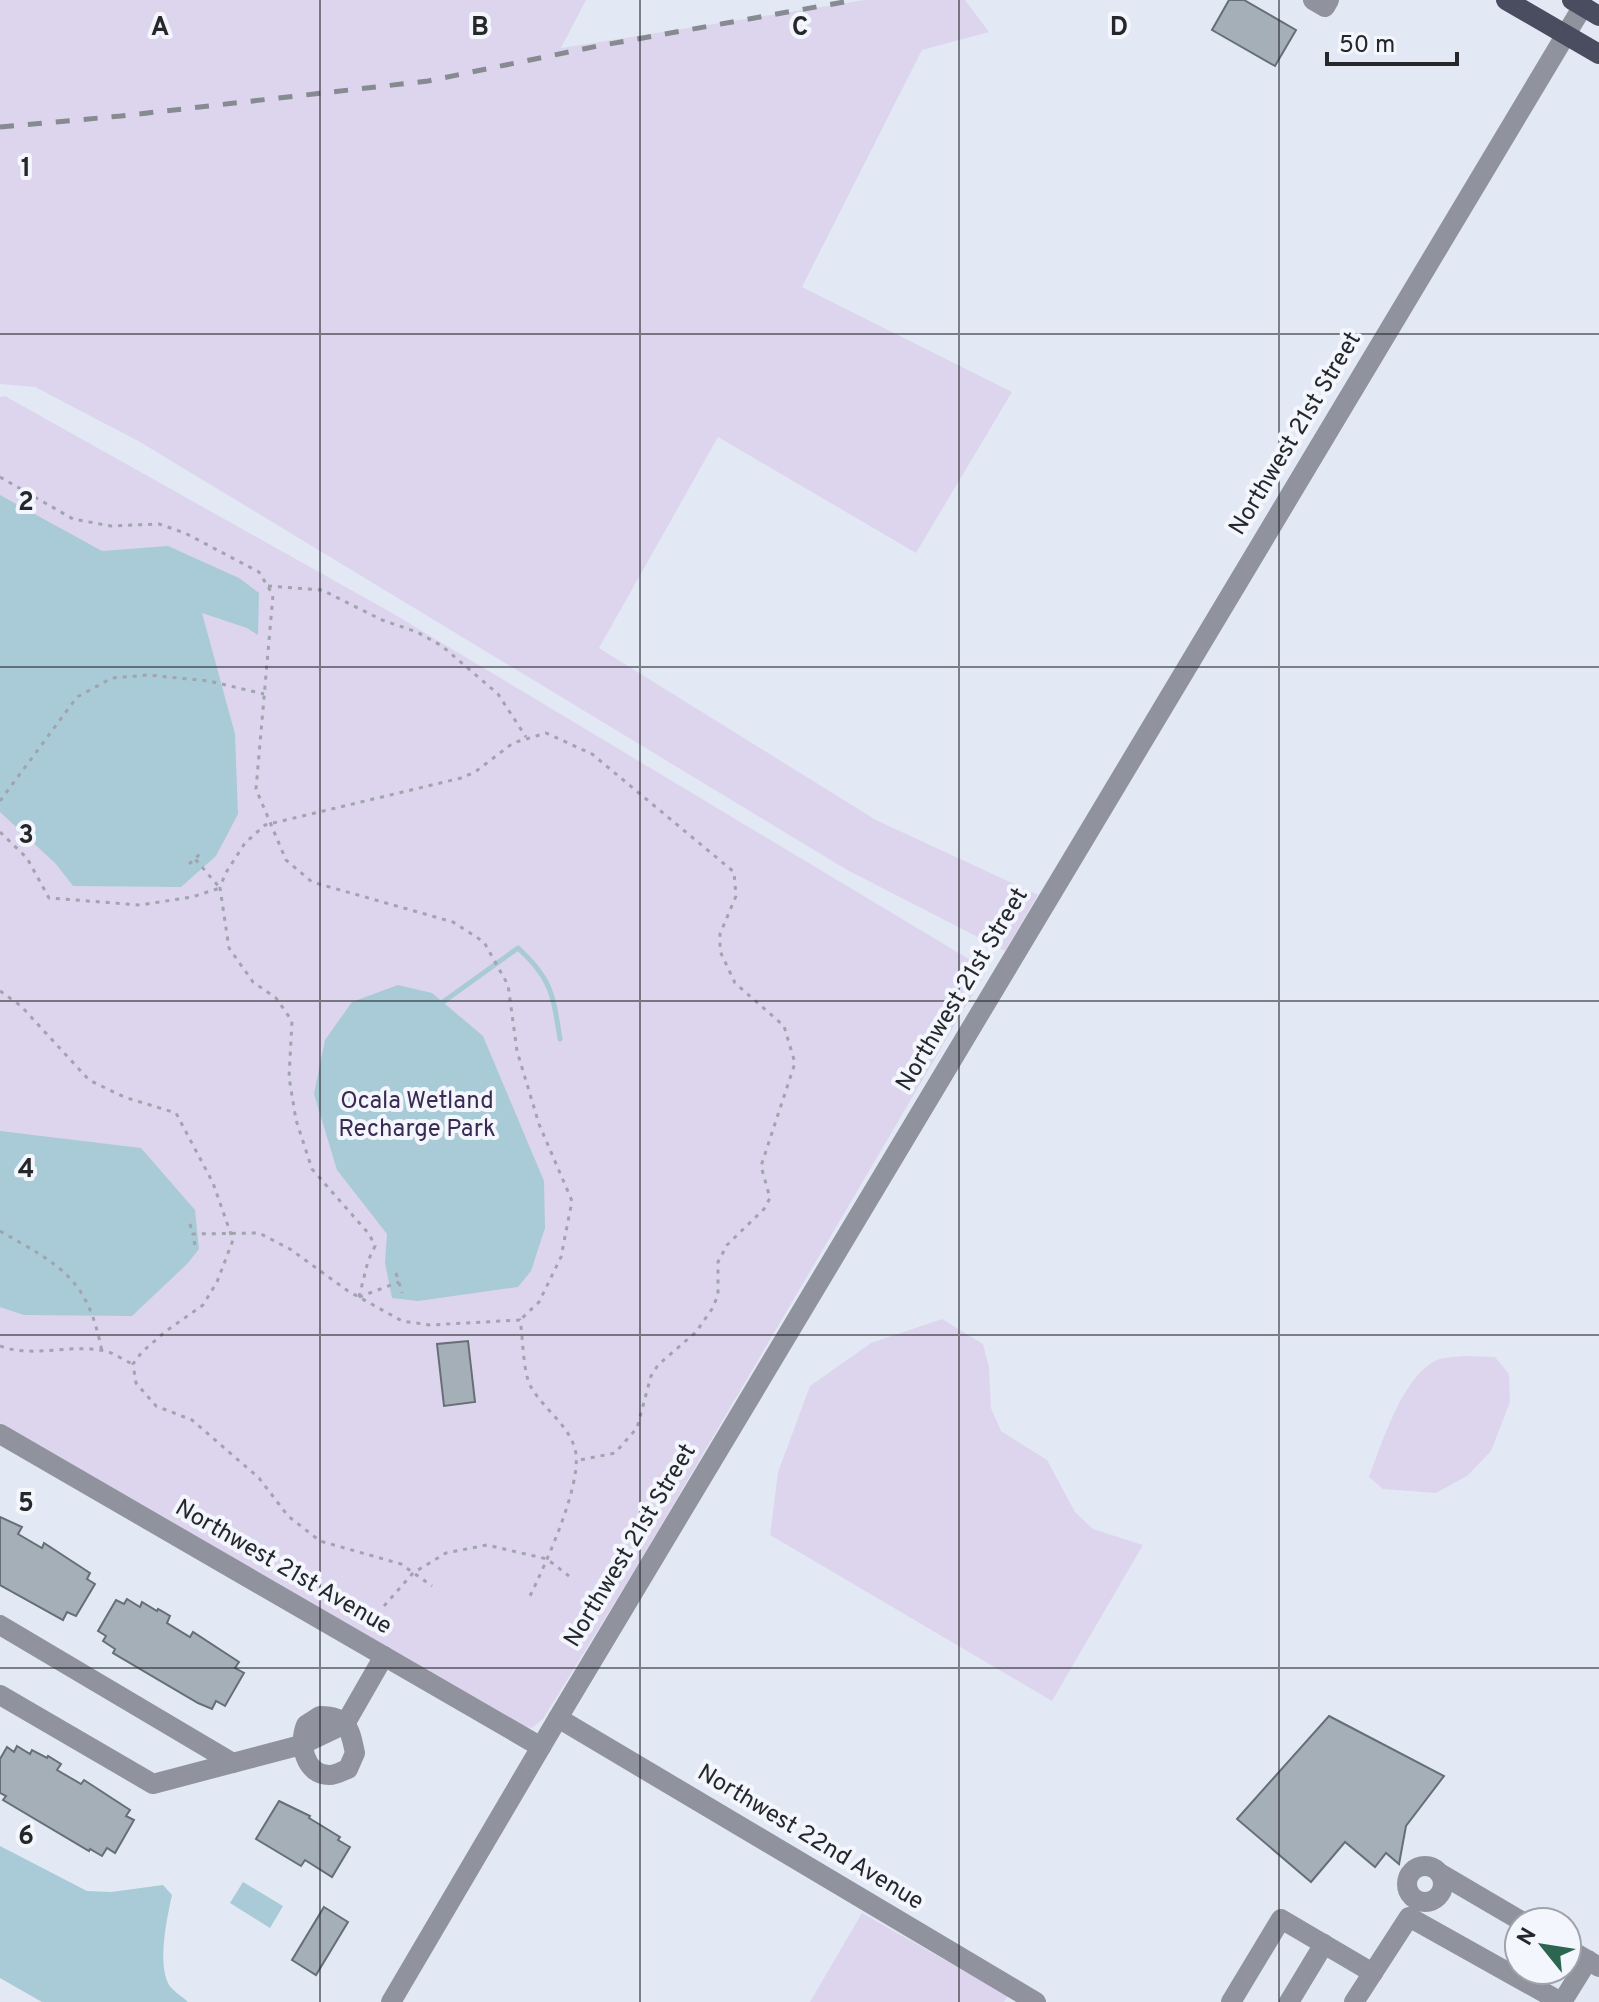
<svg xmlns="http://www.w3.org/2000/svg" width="1599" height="2002" font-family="Overpass,sans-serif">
  <rect width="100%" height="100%" fill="#e3e9f4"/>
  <g fill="#ddd5ee">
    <polygon points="0,0 586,0 561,48 865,0 965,0 989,32 922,50 802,287 1012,392 916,553 718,437 599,648 876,820 1038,895 1005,951 847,870 140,442 35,387 0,384"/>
    <polygon points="5,396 392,613 987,970 636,1568 543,1719 532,1728 511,1724 0,1423 0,397"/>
    <polygon points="942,1319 983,1344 989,1367 991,1408 1001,1431 1047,1460 1075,1512 1093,1529 1143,1545 1052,1701 770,1535 778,1472 810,1386 871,1343"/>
    <path d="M1464 1356 1495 1357 1509 1374 1510 1402 1491 1451 1467 1476 1436 1493 1383 1489 1369 1477C1382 1443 1401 1381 1433 1362 1441 1357 1455 1357 1464 1356Z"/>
    <polygon points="862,1913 1008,1996 1004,2002 810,2002"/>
  </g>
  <g fill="#a9cad7">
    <polygon points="0,495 102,551 168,546 239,578 259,593 258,635 247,628 202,613 235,734 238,814 216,856 181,887 73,886 56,864 0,812"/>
    <polygon points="398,985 432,993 483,1036 544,1181 545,1228 531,1271 518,1287 418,1301 392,1298 385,1263 387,1234 337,1170 314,1094 325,1040 352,1002"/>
    <polygon points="0,1131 141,1148 195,1210 199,1249 187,1264 132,1316 24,1315 0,1307"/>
    <path d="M0 1846 87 1891 111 1892 163 1885 172 1895C167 1918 157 1963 169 1985 173 1991 183 1997 188 2002H42L0 1978Z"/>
    <polygon points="243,1882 283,1906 270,1928 230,1903"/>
  </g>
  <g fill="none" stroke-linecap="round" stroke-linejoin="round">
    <path stroke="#a9cad7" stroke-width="5" d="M443 1002 518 948C552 979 553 995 560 1039"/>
  </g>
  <g fill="#a5afb7" stroke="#666f76" stroke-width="2">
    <polygon points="1229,0 1244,0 1296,30 1275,66 1212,30"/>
    <polygon points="468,1341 475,1402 444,1406 437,1344"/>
    <polygon points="0,1517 22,1527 18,1534 42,1548 44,1543 90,1573 87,1579 95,1584 76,1616 67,1612 63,1620 0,1585"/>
    <polygon points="127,1599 140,1607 142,1602 157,1611 158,1609 170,1616 167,1623 190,1637 193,1632 239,1662 235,1668 244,1673 225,1706 216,1701 212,1709 198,1703 113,1653 115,1649 103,1641 106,1636 98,1631 116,1600 124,1604"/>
    <polygon points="1329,1716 1444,1776 1406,1826 1399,1864 1386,1853 1375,1867 1345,1842 1311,1882 1237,1819"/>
    <polygon points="17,1746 30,1754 32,1750 47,1758 48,1756 61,1764 57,1770 81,1784 84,1780 130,1810 126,1816 134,1820 115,1853 107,1848 102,1856 90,1849 89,1851 3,1800 6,1796 0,1793 0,1759 7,1747 14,1752"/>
    <polygon points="279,1801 310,1816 309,1818 340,1837 338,1840 350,1847 332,1877 305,1860 301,1866 256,1839"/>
    <polygon points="324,1907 348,1922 316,1975 292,1960"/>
  </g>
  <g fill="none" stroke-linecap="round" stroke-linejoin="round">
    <g stroke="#a0a4ad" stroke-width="3" stroke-dasharray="4 6" stroke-linecap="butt">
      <polyline points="0,477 73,519 111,526 159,524 185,533 259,572 273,595 256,789 286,860 312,882 453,922 484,942 508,985 517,1051 539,1124 572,1201 561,1257 539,1302 520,1320"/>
      <polyline points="268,586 322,590 382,620 417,632 442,646 498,694 526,737"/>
      <polyline points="0,801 77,697 112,678 148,675 209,681 264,694"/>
      <polyline points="0,832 27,858 49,898 140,905 192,897 220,888 195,859"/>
      <polyline points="189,864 201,853"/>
      <polyline points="0,991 21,1006 89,1080 124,1097 176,1113 213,1183 233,1240 217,1282 203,1305 166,1331 142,1352 133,1364 136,1383 156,1406 192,1420 259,1478 288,1516 320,1541 401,1564 432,1586"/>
      <polyline points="190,1224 193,1234"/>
      <path d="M0 1231C61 1266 88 1278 102 1352"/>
      <path d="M195 1245 193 1234 259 1233 290 1249 348 1291 402 1321 430 1325 520 1320C523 1337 523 1374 531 1387 544 1410 572 1427 576 1454 580 1489 546 1563 530 1596"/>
      <polyline points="396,1273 402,1293"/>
      <polyline points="359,1297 368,1261 375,1246 369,1234 312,1169 296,1120 289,1077 292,1021 276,998 253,982 229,948 220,888 225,874 245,843 265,825 461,778 475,772 513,743 546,733 592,754 734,872 736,896 720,934 720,951 735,983 784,1026 795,1063 761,1166 770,1198 764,1209 727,1245 718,1262 718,1295 712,1309 696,1332 658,1365 651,1376 637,1428 615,1453 575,1461"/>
      <polyline points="359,1297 399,1282"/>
      <path d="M0 1346C35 1359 74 1342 109 1352 117 1355 125 1361 133 1364"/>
      <polyline points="384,1606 413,1573 446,1553 487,1545 547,1559 569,1576"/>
    </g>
    <g stroke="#90929e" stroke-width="20">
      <polyline points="1313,0 1325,7 1329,0"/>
      <polyline points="0,1434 541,1747"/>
      <polyline points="0,1625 233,1763"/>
      <polyline points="0,1695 153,1784 301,1745 345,1724 384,1656"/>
      <path d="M320 1716C348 1716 350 1729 355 1753L348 1769C342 1771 336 1775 330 1775 305 1776 298 1743 306 1725Z"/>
      <polyline points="558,1718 1036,2002"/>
      <circle cx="1425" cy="1884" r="18"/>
      <polyline points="1441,1874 1523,1922"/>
      <polyline points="1567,1948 1599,1967"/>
      <polyline points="391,2002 558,1718 1583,6"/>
      <polyline points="1231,2002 1281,1919 1373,1973"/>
      <polyline points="1289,2002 1324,1944"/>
      <polyline points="1354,2002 1409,1917 1561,2002"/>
      <polyline points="1562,2002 1588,1960"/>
    </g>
    <g stroke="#4a4c60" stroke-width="20">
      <polyline points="1506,0 1599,54"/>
      <polyline points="1572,0 1599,16"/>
    </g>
    <polyline stroke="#868a91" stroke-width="5" stroke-dasharray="14 14" stroke-linecap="butt" points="0,127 121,116 428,81 598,46 855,0"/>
  </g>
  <path fill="none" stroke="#25272b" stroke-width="2" stroke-opacity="0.55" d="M320 0V2002M640 0V2002M959 0V2002M1279 0V2002M0 334H1599M0 667H1599M0 1001H1599M0 1335H1599M0 1668H1599"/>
  <g text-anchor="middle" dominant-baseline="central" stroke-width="8" stroke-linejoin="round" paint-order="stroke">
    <g font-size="24" fill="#25272b" stroke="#f3f6fd">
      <text transform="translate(1296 434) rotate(-59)">Northwest 21st Street</text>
      <text transform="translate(963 990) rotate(-59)">Northwest 21st Street</text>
      <text transform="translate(631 1546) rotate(-59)">Northwest 21st Street</text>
      <text transform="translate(283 1568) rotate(30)">Northwest 21st Avenue</text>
      <text transform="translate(810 1838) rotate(31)">Northwest 22nd Avenue</text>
    </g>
    <g font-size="24" fill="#392a52" stroke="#f3f6fd">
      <text x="417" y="1102">Ocala Wetland<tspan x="417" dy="28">Recharge Park</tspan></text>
    </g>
  </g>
  <g font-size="26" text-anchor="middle" font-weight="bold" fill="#25272b" stroke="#f3f6fd" stroke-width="8" stroke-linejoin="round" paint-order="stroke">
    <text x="160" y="35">A</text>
    <text x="480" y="35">B</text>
    <text x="800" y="35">C</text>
    <text x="1119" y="35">D</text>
    <text x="26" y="176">1</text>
    <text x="26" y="510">2</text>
    <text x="26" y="843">3</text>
    <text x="26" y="1177">4</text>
    <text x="26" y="1511">5</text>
    <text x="26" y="1844">6</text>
  </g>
  <g transform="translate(1543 1946) rotate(300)"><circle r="38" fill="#f3f6fd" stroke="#a1a3a9" stroke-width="2"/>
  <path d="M0-6L14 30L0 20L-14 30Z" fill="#2c6650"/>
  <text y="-12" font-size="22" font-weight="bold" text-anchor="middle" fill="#25272b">N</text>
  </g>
  <path d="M1327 52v12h130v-12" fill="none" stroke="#25272b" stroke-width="4"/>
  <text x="1339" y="52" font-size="24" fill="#25272b" stroke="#f3f6fd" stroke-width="6" paint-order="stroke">50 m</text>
</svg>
